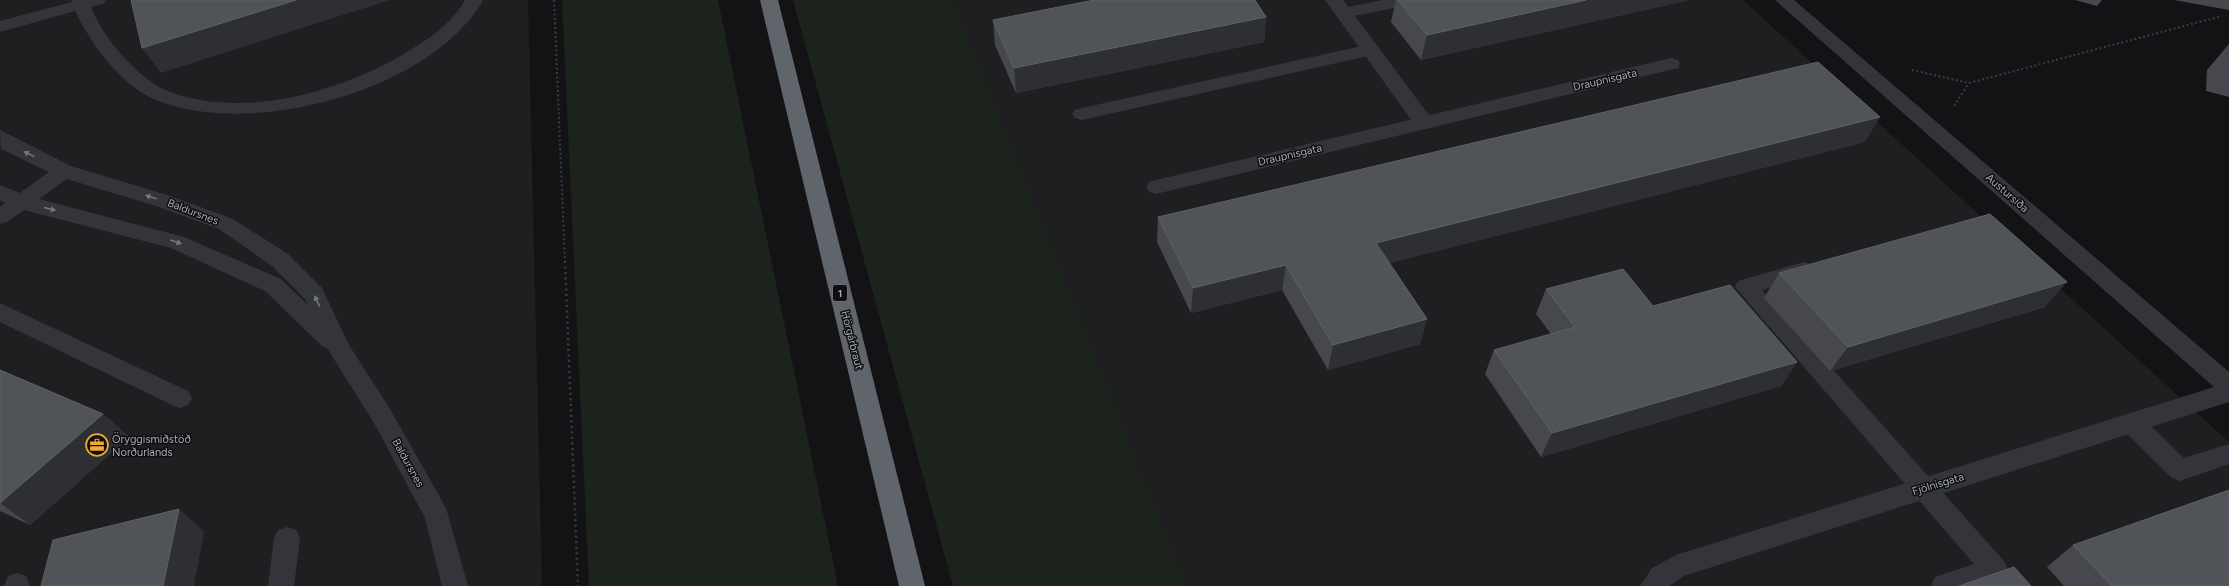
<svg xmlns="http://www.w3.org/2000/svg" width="2229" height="586" font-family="Figtree,sans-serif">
  <rect width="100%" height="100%" fill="#131315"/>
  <g fill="#1f1f22">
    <polygon points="0,0 528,0 542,586 0,586"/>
    <polygon points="873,0 1743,0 2229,442 2229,586 1102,586"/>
  </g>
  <g fill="#1c231c">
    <polygon points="562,0 718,0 838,586 589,586"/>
    <polygon points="793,0 953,0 1187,586 953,586"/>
  </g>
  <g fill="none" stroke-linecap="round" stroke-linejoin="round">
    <g stroke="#3a3c41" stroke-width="2" stroke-dasharray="2 2.5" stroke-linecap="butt">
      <polyline points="554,0 565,262"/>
      <polyline points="1912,70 1969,83 2222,16"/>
      <polyline points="1954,106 1969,83"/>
    </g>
    <polyline stroke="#3a3c41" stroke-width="2.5" stroke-dasharray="2 3.5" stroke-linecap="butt" points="565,261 578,586"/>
    <g fill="#34353a" fill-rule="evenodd">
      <path d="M71 0H106L103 4 91 7C102 37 140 81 170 92 247 120 349 90 415 47 435 35 454 20 465 0H483C432 91 250 139 156 100 120 85 92 45 75 11L0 32V21L72 2Z"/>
      <polygon points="1383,0 1418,0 1415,4 1409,5 1344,18 1338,17 1335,13 1338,9"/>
      <polygon points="1371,44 1377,46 1380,50 1377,54 1082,120 1075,118 1072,114 1075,110 1082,108"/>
      <polygon points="1671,58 1678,60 1680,64 1678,68 1156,194 1149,192 1146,187 1149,182 1156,180"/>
      <polygon points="1804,262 1812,264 1815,270 1812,276 1762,290 2004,561 2008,569 2004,577 1980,586 1931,586 1935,577 1974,564 1735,287 1738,281"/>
      <polygon points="0,303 188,391 192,398 188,405 180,408 172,405 0,322"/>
      <polygon points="2132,413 2141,416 2184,458 2229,444 2229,464 2180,481 2171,477 2123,430 2120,423 2123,416"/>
      <polygon points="287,527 296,530 300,538 294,586 268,586 274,538 278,530"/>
      <polygon points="17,573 26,576 30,586 4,586 8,576"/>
    </g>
    <g fill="#34353a" fill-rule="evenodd">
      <polygon points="1325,0 1343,0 1431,118 1434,123 1431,128 1424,129 1417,128"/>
      <polygon points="1775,0 1794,0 2229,372 2229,402 1684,576 1669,586 1640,586 1652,568 1676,555 2214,387"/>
      <path d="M0 130 71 166 170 196 233 219 288 254 322 288 349 345 390 409 446 508 468 586H442L425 518 374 423 327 348 322 346 265 291 171 248 24 210 7 222 0 224V207L5 203 0 200V185L20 193 49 172 1 149ZM67 179 156 206 219 229 272 266 305 299 308 305 281 279 184 237 39 199Z"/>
    </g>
    <polygon fill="#60646b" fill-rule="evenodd" points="760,0 778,0 925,586 899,586"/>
  </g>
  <g fill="#46484d">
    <polygon points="1396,0 1689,0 1421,60 1391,22"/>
    <polygon points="2075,0 2102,0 2097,6"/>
    <polygon points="2174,0 2229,0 2229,10"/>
    <polygon points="1266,17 1264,42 1016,93 995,45 993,20"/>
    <polygon points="2229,44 2229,97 2206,91 2207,70"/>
    <polygon points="1865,142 1389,263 1427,319 1420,344 1328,370 1282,290 1191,313 1157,242 1158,217"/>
    <polygon points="1779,273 2045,307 1830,371 1764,298"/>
    <polygon points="1546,289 1653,306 1797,362 1781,386 1541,457 1485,374 1494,350 1551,334 1536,314"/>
    <polygon points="0,370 103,414 129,437 30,525 0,511"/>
    <polygon points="2073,545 2229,586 2064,586 2047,567"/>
  </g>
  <g fill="#2d2f32">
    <polygon points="296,0 390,0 161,73 142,48"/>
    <polygon points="1586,0 1689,0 1421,60 1427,35"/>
    <polygon points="1266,17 1264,42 1016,93 1014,68"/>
    <polygon points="1880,117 1865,142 1370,268 1376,243"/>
    <polygon points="1286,265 1282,290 1191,313 1193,288"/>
    <polygon points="2067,282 2045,307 1830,371 1848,347"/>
    <polygon points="1427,319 1420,344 1328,370 1333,345"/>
    <polygon points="1797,362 1781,386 1541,457 1552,433"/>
    <polygon points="103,414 129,437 30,525 0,503"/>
    <polygon points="179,509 204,531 194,586 163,586"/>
  </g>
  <g fill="#505358" stroke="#5e6167">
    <polygon points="131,0 296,0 142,48"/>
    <polygon points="1094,0 1255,0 1266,17 1014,68 993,20"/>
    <polygon points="1398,0 1586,0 1427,35"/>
    <polygon points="1818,62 1880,117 1376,243 1427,319 1333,345 1286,265 1193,288 1158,217"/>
    <polygon points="1990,214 2067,282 1848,347 1779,273"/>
    <polygon points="1623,269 1653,306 1730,285 1797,362 1552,433 1494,350 1575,327 1546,289"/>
    <polygon points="0,370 103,414 0,503"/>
    <polygon points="2229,490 2229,586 2112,586 2073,545"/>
    <polygon points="179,509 163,586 41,586 53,540"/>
    <polygon points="2014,567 2031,586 1959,586"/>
  </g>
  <defs><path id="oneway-solid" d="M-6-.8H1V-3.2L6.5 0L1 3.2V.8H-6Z"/></defs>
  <g fill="#72767e">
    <use href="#oneway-solid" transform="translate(29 154) rotate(-154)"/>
    <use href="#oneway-solid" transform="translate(151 197) rotate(-163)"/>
    <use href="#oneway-solid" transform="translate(50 209) rotate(14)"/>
    <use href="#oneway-solid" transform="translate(176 242) rotate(19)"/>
    <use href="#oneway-solid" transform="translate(317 301) rotate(-115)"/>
  </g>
  <defs>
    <g id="office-ring" transform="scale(1.15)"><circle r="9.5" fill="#0e0e10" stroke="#f2ab2f" stroke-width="1.5"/><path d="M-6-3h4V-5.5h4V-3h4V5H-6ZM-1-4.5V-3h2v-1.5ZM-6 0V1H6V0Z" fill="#f2ab2f"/></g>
  </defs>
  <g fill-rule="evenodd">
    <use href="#office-ring" x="97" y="445"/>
  </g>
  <g text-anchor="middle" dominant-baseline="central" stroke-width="3" stroke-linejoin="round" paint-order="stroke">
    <rect fill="#0e0e10" stroke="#787c84" stroke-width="1" x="833" y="285" width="14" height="16" rx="3"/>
    <g font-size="10" font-weight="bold" fill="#a5abb6">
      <text x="840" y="293">1</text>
    </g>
    <g font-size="11" fill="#a5abb6" stroke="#0e0e10">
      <text transform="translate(1605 80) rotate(-13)">Draupnisgata</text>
      <text transform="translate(1290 155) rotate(-13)">Draupnisgata</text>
      <text transform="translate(2007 193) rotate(41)">Austursíða</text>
      <text transform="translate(193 212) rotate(21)">Baldursnes</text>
      <text transform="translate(852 340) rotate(76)">Hörgárbraut</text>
      <text transform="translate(408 463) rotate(61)">Baldursnes</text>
      <text transform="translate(1938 484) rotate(-17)">Fjölnisgata</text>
    </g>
    <g font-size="11" fill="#a5abb6" stroke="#0e0e10" text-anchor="start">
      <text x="112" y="439">Öryggismiðstöð<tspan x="112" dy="13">Norðurlands</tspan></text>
    </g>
  </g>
</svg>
